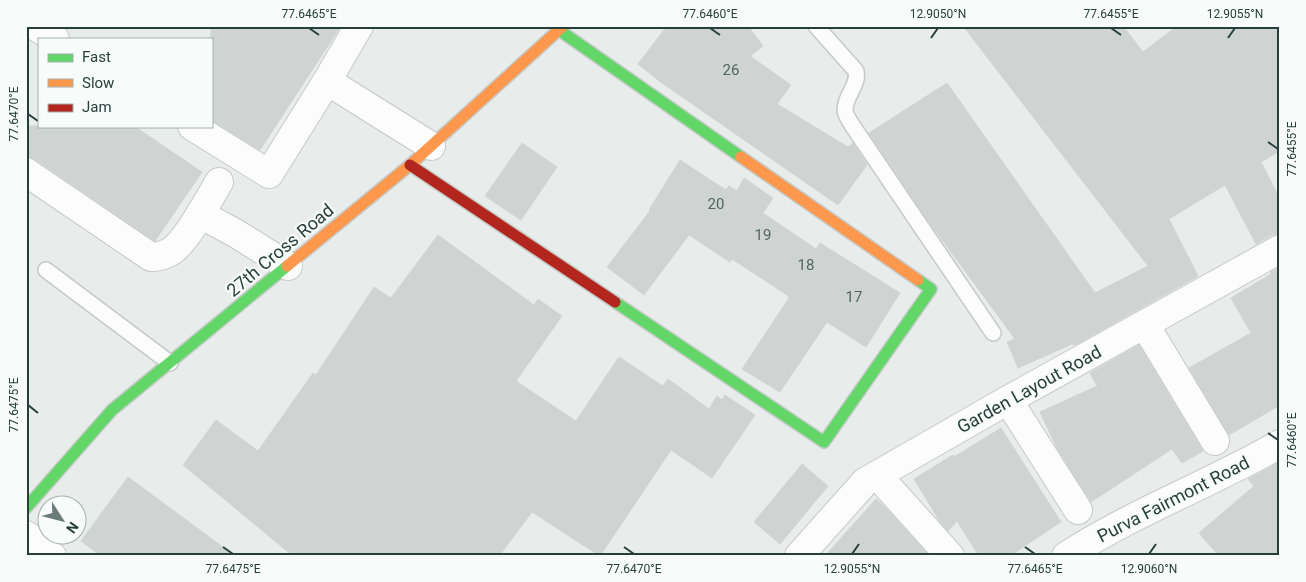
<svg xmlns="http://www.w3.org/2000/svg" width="1306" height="582" font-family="Roboto,sans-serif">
  <rect width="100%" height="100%" fill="#e8ecea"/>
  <g fill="#cfd4d2" stroke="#d1d5d3">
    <polygon points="211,26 341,26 260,150 211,120"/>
    <polygon points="667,26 748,26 763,46 750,56 791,85 777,104 848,147 853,143 867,165 838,205 662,83 638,64"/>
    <polygon points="963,26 1123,26 1143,52 1177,26 1280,26 1280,151 1261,162 1280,199 1280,233 1272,235 1256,244 1225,185 1169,219 1198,276 1075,345 1072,344 1018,368 1007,342 1015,339 926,218 869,133 947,83 1095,293 1148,266"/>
    <polygon points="26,126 134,126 202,172 155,241 35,159 26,157"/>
    <polygon points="522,143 557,167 521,220 485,196"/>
    <polygon points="680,160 726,190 729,186 737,191 744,178 773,198 763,213 816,249 820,243 900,293 866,347 827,322 780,392 742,369 789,298 787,295 732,259 730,262 689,235 644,295 607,267 650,211 649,210"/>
    <polygon points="438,235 534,305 538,299 562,316 516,381 576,421 619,357 663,386 668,379 709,409 717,396 722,400 725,395 755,415 712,478 671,450 600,556 532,512 499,556 293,556 183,465 216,420 258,451 313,373 316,375 374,287 391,298"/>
    <polygon points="1280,267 1280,405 1229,435 1189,368 1251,333 1231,298 1271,274 1270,272"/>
    <polygon points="1139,345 1203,451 1182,463 1172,449 1091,502 1057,448 1040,412 1097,386 1090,373"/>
    <polygon points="1001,428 1061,522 1010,556 979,556 957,521 948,531 939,520 914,479 953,455 954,457"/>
    <polygon points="1280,462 1280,556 1219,556 1199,533 1254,486 1248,479"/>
    <polygon points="802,464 828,486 780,544 754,522"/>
    <polygon points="128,477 235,556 101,556 81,541"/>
    <polygon points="876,499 887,509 929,556 825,556"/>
  </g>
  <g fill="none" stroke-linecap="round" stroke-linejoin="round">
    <g stroke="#c5c9c7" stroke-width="18">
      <g id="lane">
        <path d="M816 26 856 71C859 86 845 95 845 110 845 115 850 121 852 125L993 333"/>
        <polyline points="46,270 170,363"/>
      </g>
    </g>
    <g stroke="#c5c9c7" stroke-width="30">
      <g id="street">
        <polyline points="35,26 55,39"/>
        <polyline points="359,26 327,81 431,146"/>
        <polyline points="192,126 269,174 327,81"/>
        <path d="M26 172 151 257C158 257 163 256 170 252 186 243 209 199 219 182"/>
        <polyline points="200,214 237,234 288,266"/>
        <polyline points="1145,325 1215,441"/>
        <polyline points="1008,400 1078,510"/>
        <polyline points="878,476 950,556"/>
        <polyline points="26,535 52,556"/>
        <polyline points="799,556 865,482 1008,400 1280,249"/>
        <path d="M1066 556C1134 512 1210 484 1280 444"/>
      </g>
    </g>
    <g stroke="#c4cac8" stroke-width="14">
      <g id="fast">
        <polyline points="559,30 741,157"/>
        <polyline points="615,302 824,442 931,289 918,280"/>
        <polyline points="26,508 112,410 287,266"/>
      </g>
    </g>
    <g stroke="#c4cac8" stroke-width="14">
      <g id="slow">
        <polyline points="741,157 918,280"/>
        <polyline points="287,266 410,165 563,26"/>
      </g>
    </g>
    <g stroke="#c4cac8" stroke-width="14">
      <polyline id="jam" points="410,165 615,302"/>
    </g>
    <use href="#lane" stroke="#fcfcfc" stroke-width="15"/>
    <use href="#street" stroke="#fcfcfc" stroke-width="28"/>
    <use href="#fast" stroke="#63d668" stroke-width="11"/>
    <use href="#slow" stroke="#ff974d" stroke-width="11"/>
    <use href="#jam" stroke="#b3261e" stroke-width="11"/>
  </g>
  <path fill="none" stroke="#264039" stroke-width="2" d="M309 28 319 35M710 28 720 35M1111 28 1121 35M931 38 938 28M1228 38 1235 28M28 114 38 121M1268 142 1278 149M28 405 38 413M1268 433 1278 440M223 547 233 554M624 547 634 554M1025 547 1035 554M852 554 859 544M1149 554 1156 544"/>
  <g text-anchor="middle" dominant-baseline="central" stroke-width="4.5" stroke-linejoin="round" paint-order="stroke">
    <g font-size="15" fill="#516660">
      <text x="731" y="70">26</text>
      <text x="716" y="204">20</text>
      <text x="763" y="235">19</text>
      <text x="806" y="265">18</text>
      <text x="854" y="297">17</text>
    </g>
    <g font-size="18" fill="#264039" stroke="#f7fbf9">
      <text transform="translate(280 250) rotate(-40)">27th Cross Road</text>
      <text transform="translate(1029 389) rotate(-29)">Garden Layout Road</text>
      <text transform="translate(1173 499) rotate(-27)">Purva Fairmont Road</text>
    </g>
  </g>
  <rect width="1306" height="582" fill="none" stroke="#f7fbf9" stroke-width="55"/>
  <rect x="38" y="38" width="175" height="90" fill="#f7fbf9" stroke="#a3b0ac"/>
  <rect x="48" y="54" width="25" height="8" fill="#63d668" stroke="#a3b0ac"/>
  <text x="82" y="62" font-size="15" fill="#264039">Fast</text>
  <rect x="48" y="79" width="25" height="8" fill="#ff974d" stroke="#a3b0ac"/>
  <text x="82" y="88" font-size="15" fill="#264039">Slow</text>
  <rect x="48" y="104" width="25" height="8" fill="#b3261e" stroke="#a3b0ac"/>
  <text x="82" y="112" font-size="15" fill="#264039">Jam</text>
  <g transform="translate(62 520) rotate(126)"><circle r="24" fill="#f7fbf9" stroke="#a3b0ac"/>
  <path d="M0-4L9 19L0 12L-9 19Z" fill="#6a7c77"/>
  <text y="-8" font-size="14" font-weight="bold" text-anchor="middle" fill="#264039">N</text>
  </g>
  <rect x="28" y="28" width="1250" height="526" fill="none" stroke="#264039" stroke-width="2"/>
  <g font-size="12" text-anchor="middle" fill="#264039">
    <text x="309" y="18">77.6465°E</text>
    <text x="710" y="18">77.6460°E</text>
    <text x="938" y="18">12.9050°N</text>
    <text x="1111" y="18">77.6455°E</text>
    <text x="1235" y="18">12.9055°N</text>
    <text transform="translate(14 114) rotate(-90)" y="4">77.6470°E</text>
    <text transform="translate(1292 149) rotate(-90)" y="4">77.6455°E</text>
    <text transform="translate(14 405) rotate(-90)" y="4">77.6475°E</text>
    <text transform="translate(1292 440) rotate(-90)" y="4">77.6460°E</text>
    <text x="233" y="573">77.6475°E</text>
    <text x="634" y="573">77.6470°E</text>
    <text x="852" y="573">12.9055°N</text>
    <text x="1035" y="573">77.6465°E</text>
    <text x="1149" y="573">12.9060°N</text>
  </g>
</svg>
